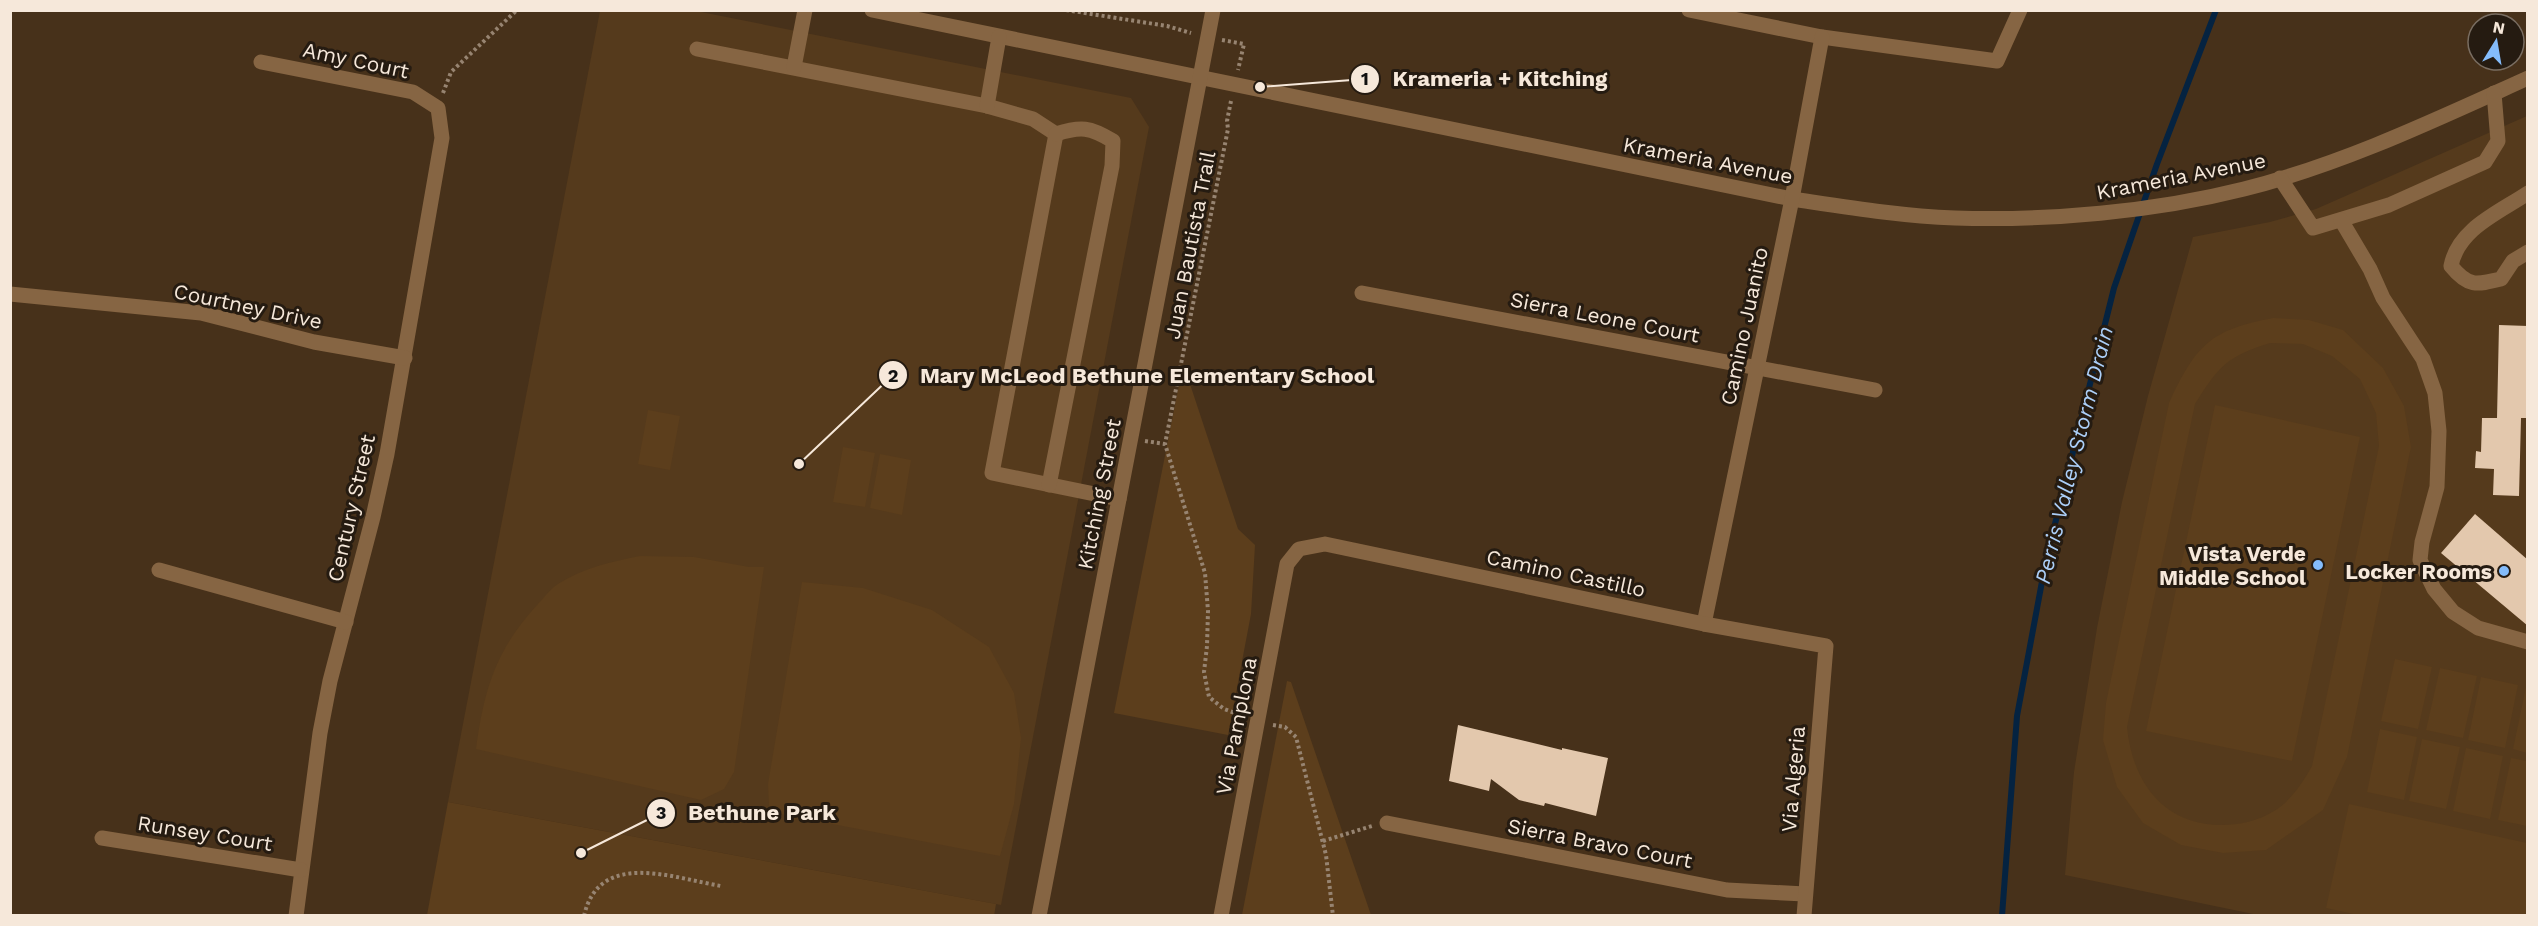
<svg xmlns="http://www.w3.org/2000/svg" width="2538" height="926" font-family="'Work Sans',sans-serif">
  <rect width="100%" height="100%" fill="#47311a"/>
  <g fill="#553a1c">
    <polygon points="600,11 696,11 1131,98 1149,127 1001,905 448,802"/>
    <polygon points="2527,116 2527,915 2258,915 2065,875 2074,772 2097,628 2122,502 2148,396 2193,237 2270,222 2316,209"/>
  </g>
  <g fill="#5c3e1c" fill-rule="evenodd">
    <path d="M2273 318 2309 320 2343 330 2383 368 2404 406 2411 447 2347 757 2323 810 2266 850 2223 853 2181 845 2143 823 2117 787 2103 740 2106 703 2169 403C2196 345 2210 330 2273 318ZM2270 343 2303 344 2332 356 2360 379 2376 413 2379 446 2312 766C2303 782 2291 801 2274 811 2258 821 2240 825 2221 825 2163 825 2132 781 2127 727L2195 404C2219 366 2226 357 2270 343Z"/>
    <polygon points="1181,375 1187,375 1238,529 1255,545 1251,614 1228,735 1114,713"/>
    <polygon points="2215,405 2360,437 2292,761 2146,731"/>
    <polygon points="648,410 680,416 670,470 638,464"/>
    <polygon points="843,447 875,453 865,507 833,502"/>
    <polygon points="880,454 911,460 902,515 870,508"/>
    <path d="M640 556 694 557 749 567H764L734 772 724 789 701 800 476 749C484 689 496 649 538 604 544 598 550 589 558 584 583 568 610 562 640 556Z"/>
    <polygon points="802,582 863,588 932,610 989,647 1014,693 1021,738 1014,804 1000,856 780,814 769,806 768,784"/>
    <polygon points="2395,659 2432,667 2418,729 2381,721"/>
    <polygon points="2440,668 2477,676 2463,738 2426,730"/>
    <polygon points="2481,677 2518,685 2505,748 2468,740"/>
    <polygon points="1287,681 1291,682 1371,915 1242,915"/>
    <polygon points="2526,687 2528,687 2527,753 2513,749"/>
    <polygon points="2380,729 2417,737 2404,800 2367,792"/>
    <polygon points="2422,739 2460,747 2446,809 2409,801"/>
    <polygon points="2466,748 2503,756 2490,819 2453,811"/>
    <polygon points="2511,758 2527,761 2527,826 2498,820"/>
    <polygon points="448,802 996,904 994,916 427,915"/>
    <polygon points="2349,804 2527,843 2527,915 2362,916 2326,908"/>
  </g>
  <g fill="none" stroke-linecap="round" stroke-linejoin="round">
    <polyline stroke="#052341" stroke-width="6" points="2002,916 2017,716 2046,560 2114,288 2157,164 2216,10"/>
  </g>
  <g fill="#e3c8ad">
    <polygon points="2499,325 2528,326 2528,418 2521,418 2519,496 2493,495 2494,469 2475,468 2476,451 2481,452 2482,418 2497,418"/>
    <polygon points="2475,514 2528,560 2528,626 2441,553"/>
    <polygon points="1458,725 1562,750 1562,748 1608,758 1596,816 1545,803 1544,806 1519,800 1491,779 1489,791 1449,781"/>
  </g>
  <g fill="none" stroke-linecap="round" stroke-linejoin="round">
    <g stroke="#978471" stroke-width="4" stroke-dasharray="3 3" stroke-linecap="butt">
      <polyline points="1066,10 1167,26 1191,33"/>
      <polyline points="1222,40 1244,44 1238,70"/>
      <polyline points="443,93 451,72 517,10"/>
      <polyline points="1231,101 1227,121 1228,129 1165,444 1205,573 1208,611 1207,646 1204,672 1209,697 1224,709 1243,716"/>
      <polyline points="1145,441 1165,444"/>
      <polyline points="1273,725 1285,727 1296,737 1326,855 1333,916"/>
      <polyline points="1323,841 1372,826"/>
      <path d="M584 916C599 849 673 878 721 886"/>
    </g>
    <g stroke="#866543" stroke-width="15">
      <path d="M872 10 1792 199C1846 207 1900 216 1955 218 2048 221 2153 212 2244 189 2343 164 2435 120 2528 78"/>
      <polyline points="1689,10 1822,37 1997,61 2020,10"/>
      <polyline points="697,49 987,106 1033,119 1056,134"/>
      <polyline points="261,62 413,92 438,108 442,138 387,454 373,517 330,681 320,733 296,916"/>
      <polyline points="794,67 805,10"/>
      <polyline points="987,106 999,37"/>
      <polyline points="1056,134 992,473 1119,499"/>
      <polyline points="2280,178 2313,228 2389,205 2485,162 2498,141 2494,93"/>
      <path d="M2528 193C2498 213 2458 229 2451 266 2468 287 2476 285 2501 279L2513 261 2528 252"/>
      <polyline points="2341,220 2370,269 2383,298 2423,359 2435,393 2439,431 2437,487 2422,542 2420,560 2434,589 2453,612 2478,628 2528,642"/>
      <polyline points="1362,293 1875,390"/>
      <polyline points="10,294 201,313 314,342 405,358"/>
      <path d="M1049 485 1112 166 1113 141C1090 127 1081 126 1056 134"/>
      <polyline points="159,570 346,622"/>
      <polyline points="1704,624 1792,199 1822,37"/>
      <polyline points="1387,823 1727,890 1805,894"/>
      <polyline points="102,838 301,870"/>
      <polyline points="1039,916 1213,10"/>
      <polyline points="1221,916 1287,564 1299,549 1325,544 1704,624 1826,646 1804,916"/>
    </g>
  </g>
  <g fill="#84bcfb" stroke="#251b11" stroke-width="2">
    <circle cx="2318" cy="565" r="6"/>
    <circle cx="2504" cy="571" r="6"/>
  </g>
  <g text-anchor="middle" dominant-baseline="central" stroke-width="6" stroke-linejoin="round" paint-order="stroke">
    <g font-size="21" fill="#f6e8da" stroke="#251b11">
      <text transform="translate(356 60) rotate(12)">Amy Court</text>
      <text transform="translate(1708 160) rotate(11)">Krameria Avenue</text>
      <text transform="translate(2181 176) rotate(-11)">Krameria Avenue</text>
      <text transform="translate(1190 245) rotate(-79)">Juan Bautista Trail</text>
      <text transform="translate(248 306) rotate(12)">Courtney Drive</text>
      <text transform="translate(1605 317) rotate(11)">Sierra Leone Court</text>
      <text transform="translate(1744 326) rotate(-78)">Camino Juanito</text>
      <text transform="translate(1099 494) rotate(-79)">Kitching Street</text>
      <text transform="translate(351 508) rotate(-77)">Century Street</text>
      <text transform="translate(1566 573) rotate(12)">Camino Castillo</text>
      <text transform="translate(1236 726) rotate(-79)">Via Pamplona</text>
      <text transform="translate(1793 779) rotate(-85)">Via Algeria</text>
      <text transform="translate(205 833) rotate(9)">Runsey Court</text>
      <text transform="translate(1600 843) rotate(11)">Sierra Bravo Court</text>
    </g>
    <g font-size="21" font-weight="bold" fill="#f6e8da" stroke="#251b11" text-anchor="end">
      <text x="2306" y="553">Vista Verde<tspan x="2306" dy="24">Middle School</tspan></text>
      <text x="2492" y="571">Locker Rooms</text>
    </g>
    <g font-size="22" font-style="italic" fill="#accff8" stroke="#251b11">
      <text transform="translate(2074 455) rotate(-76)">Perris Valley Storm Drain</text>
    </g>
  </g>
  <path fill="none" stroke="#f6e8da" stroke-width="2" d="M1260 87L1365 79M799 464L893 375M581 853L661 813"/>
  <g fill="#f6e8da" stroke="#251b11" stroke-width="2">
    <circle cx="1260" cy="87" r="6"/>
    <circle cx="799" cy="464" r="6"/>
    <circle cx="581" cy="853" r="6"/>
    <circle cx="1365" cy="79" r="15"/>
    <circle cx="893" cy="375" r="15"/>
    <circle cx="661" cy="813" r="15"/>
  </g>
  <g font-size="18" text-anchor="middle" font-weight="bold" fill="#111">
    <text x="1365" y="85">1</text>
    <text x="893" y="382">2</text>
    <text x="661" y="819">3</text>
  </g>
  <g font-size="22" text-anchor="middle" font-weight="bold" fill="#f6e8da" stroke="#251b11" stroke-width="6" stroke-linejoin="round" paint-order="stroke">
    <text x="1500" y="86">Krameria + Kitching</text>
    <text x="1147" y="383">Mary McLeod Bethune Elementary School</text>
    <text x="762" y="820">Bethune Park</text>
  </g>
  <rect width="2538" height="926" fill="none" stroke="#f6e8da" stroke-width="24"/>
  <g transform="translate(2496 42) rotate(11)"><circle r="28" fill="#251b11" stroke="#796d61" stroke-width="1.5"/>
  <path d="M0-4.5L10 22L0 15L-10 22Z" fill="#84bcfb"/>
  <text y="-9" font-size="16" font-weight="bold" text-anchor="middle" fill="#f6e8da">N</text>
  </g>
</svg>
